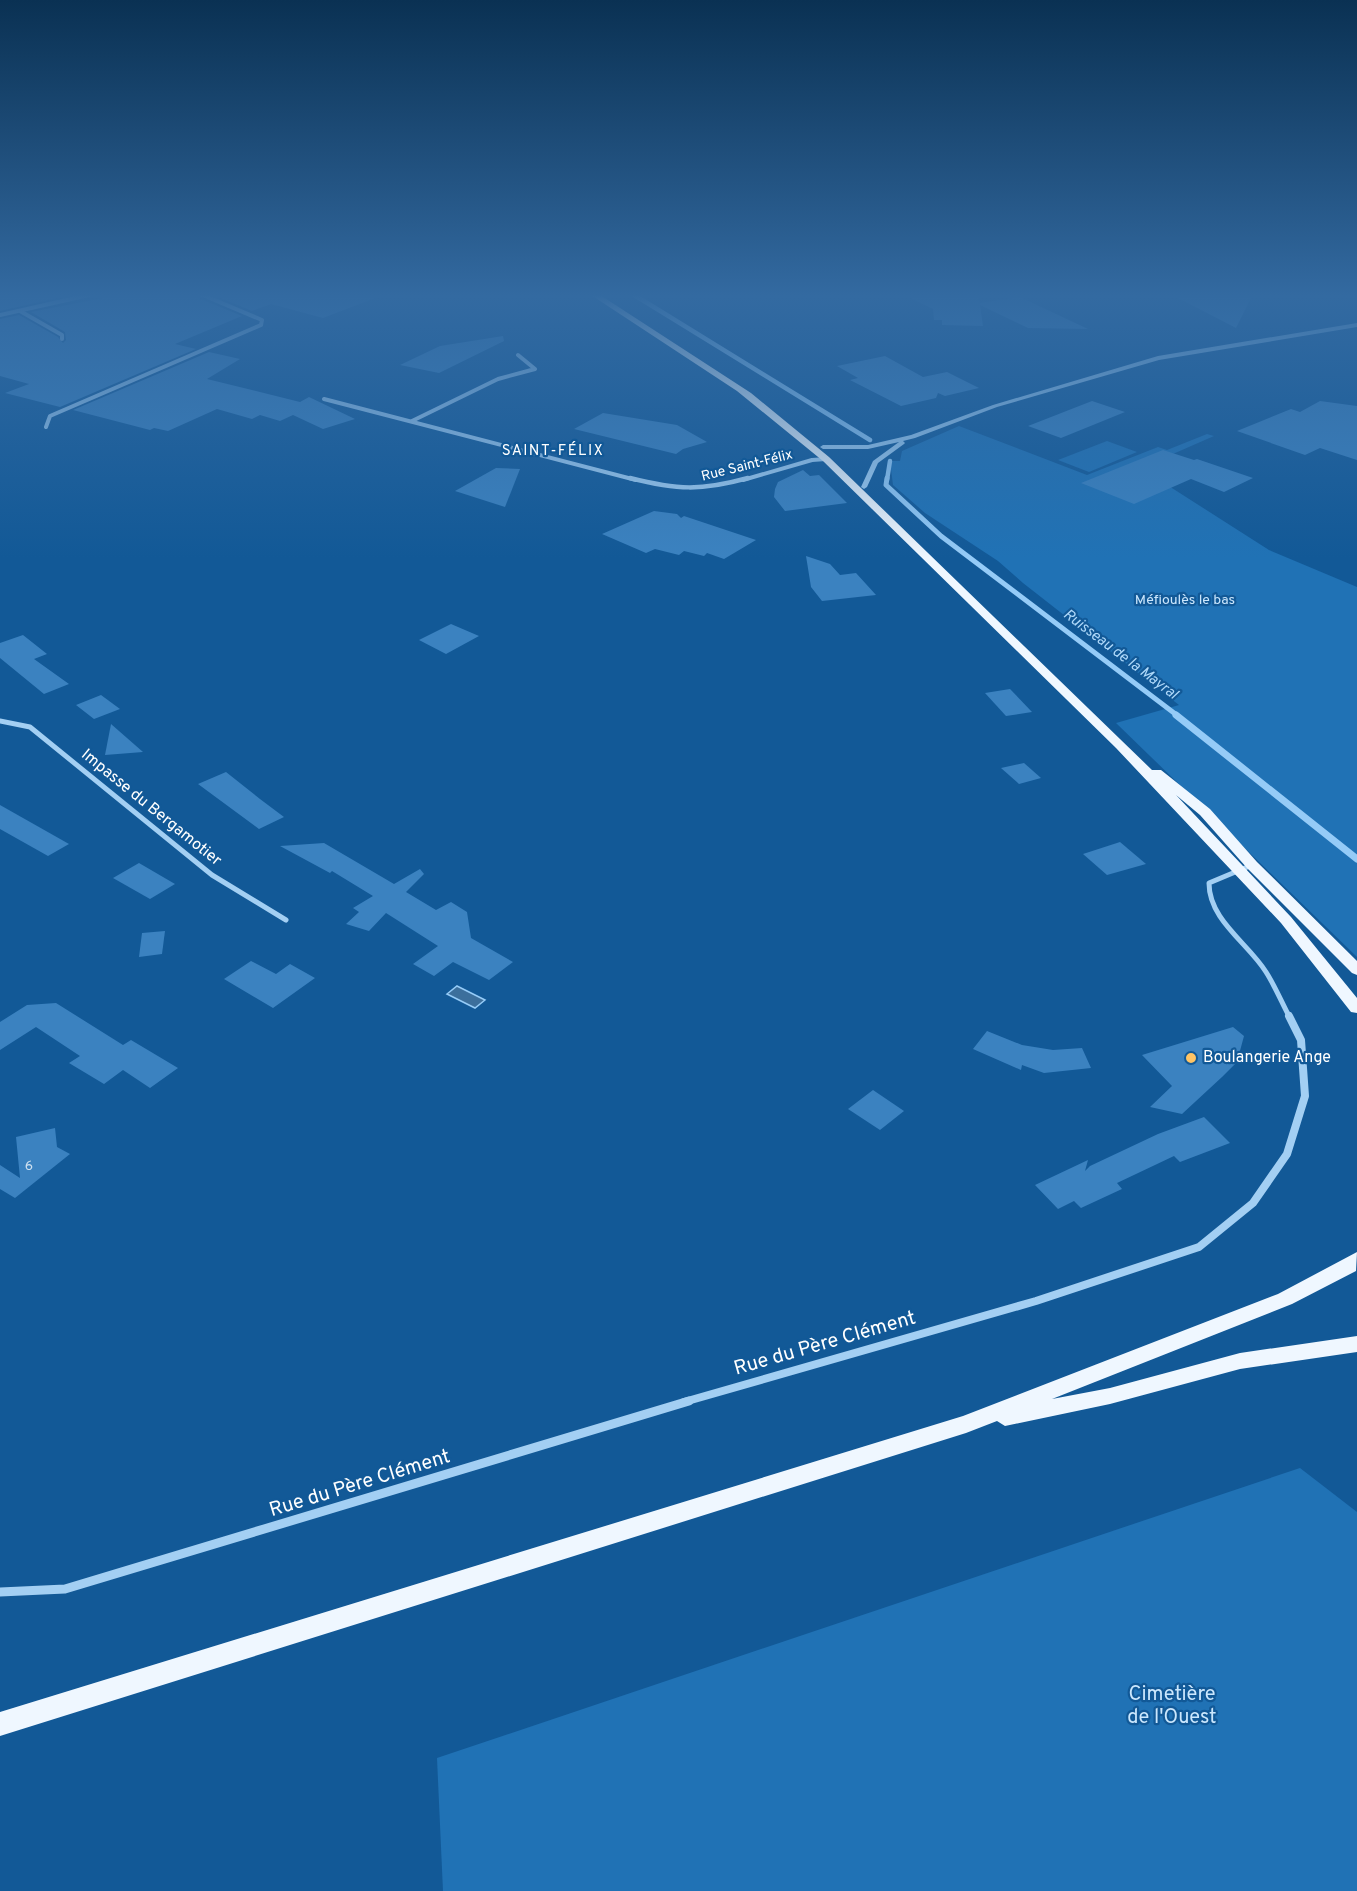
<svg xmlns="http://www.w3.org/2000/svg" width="1357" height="1891" font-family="Overpass,sans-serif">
  <rect width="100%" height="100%" fill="#125997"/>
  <g fill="#2072b5">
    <polygon points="959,426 1087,475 1158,447 1167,450 1207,434 1214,436 1150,464 1150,474 1269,550 1357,587 1357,957 1116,723 1179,705 1023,583 998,561 925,513 893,485 890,461 900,461 902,451"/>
    <polygon points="1107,441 1137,452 1089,472 1058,460"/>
    <polygon points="1300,1468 1357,1512 1357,1891 443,1891 437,1758"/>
  </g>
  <polygon fill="#3c6f9c" stroke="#95cbf7" stroke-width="1.5" points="457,986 485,1000 475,1008 447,994"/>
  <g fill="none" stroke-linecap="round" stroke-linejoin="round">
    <g stroke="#95cbf7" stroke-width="4.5">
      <polyline points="631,293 870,440"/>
      <polyline points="887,480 890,461"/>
    </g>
    <polyline stroke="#95cbf7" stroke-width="5" points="887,478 886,485 941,536 1178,716"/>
    <polyline stroke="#95cbf7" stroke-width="7" points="1176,715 1357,859"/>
  </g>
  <g fill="#3b82c0">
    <polygon points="20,293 79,293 0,311 0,298"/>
    <polygon points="129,293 194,293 196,297 242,316 175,344 196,349 60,407 5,393 29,384 0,376 0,319 19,315 58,337 63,343 66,340 65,332 31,312"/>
    <polygon points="209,293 383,293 383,295 323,318 271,304 252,311"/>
    <polygon points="900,293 978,293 980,303 1020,297 1088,329 1028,328 980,305 983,326 942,325 942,320 934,320 933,309"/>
    <polygon points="1220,294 1251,298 1236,328 1178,298"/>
    <polygon points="503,336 504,341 439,373 400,365 440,346"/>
    <polygon points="209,352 240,359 207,379 300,402 309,397 355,419 323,429 293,415 280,421 260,415 252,419 217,409 168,431 154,428 150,430 73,410"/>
    <polygon points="885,356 923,377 947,372 979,388 945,396 938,393 936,398 901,406 850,380 858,378 837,366"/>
    <polygon points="1092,401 1125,412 1061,438 1028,426"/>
    <polygon points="1320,401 1357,406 1357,460 1320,448 1305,455 1237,431 1291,409 1300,412"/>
    <polygon points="603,413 677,425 707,442 683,449 676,454 574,429"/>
    <polygon points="1163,450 1194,460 1197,459 1253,478 1224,492 1191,479 1134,504 1081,483"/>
    <polygon points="496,468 520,469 505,507 455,491"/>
    <polygon points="803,470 810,476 819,475 847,503 785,511 774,497 775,489 778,482"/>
    <polygon points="654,511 677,514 681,518 684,516 756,540 724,559 707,553 704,556 684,551 679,555 655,549 646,553 602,534"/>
    <polygon points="806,556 830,564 840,575 856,573 876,595 822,601 811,587"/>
    <polygon points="451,624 479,636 446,654 419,640"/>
    <polygon points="23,635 47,654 34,659 69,684 44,694 0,658 0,643"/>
    <polygon points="1010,689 1032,712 1006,716 985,693"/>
    <polygon points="101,695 120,709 94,719 76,705"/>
    <polygon points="111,724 143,752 105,755"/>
    <polygon points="1024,763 1041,778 1019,784 1001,768"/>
    <polygon points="226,772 260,799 284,817 259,829 198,784"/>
    <polygon points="0,805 69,844 48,856 0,829"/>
    <polygon points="1120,842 1146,864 1107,875 1083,854"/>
    <polygon points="324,843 394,884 420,869 424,874 406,892 436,910 451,902 467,912 471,938 513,962 489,980 453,962 434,976 413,964 438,946 386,913 369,931 346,924 359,912 353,908 373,896 332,871 330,873 280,846"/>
    <polygon points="139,863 175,884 150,899 113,878"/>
    <polygon points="165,931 162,954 139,957 142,933"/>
    <polygon points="251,961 276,974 290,964 315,978 273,1008 224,979"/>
    <polygon points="56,1003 123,1045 131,1040 178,1068 150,1088 123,1070 104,1084 69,1063 80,1056 36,1027 0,1050 0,1022 27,1005"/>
    <polygon points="1233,1027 1244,1036 1237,1062 1222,1077 1182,1114 1150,1107 1172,1086 1142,1055"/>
    <polygon points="987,1031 1022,1045 1053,1050 1082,1048 1091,1068 1044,1073 1022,1065 1021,1070 973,1049"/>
    <polygon points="873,1090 904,1111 880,1130 848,1109"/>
    <polygon points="1204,1117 1230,1143 1180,1162 1174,1156 1117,1183 1122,1189 1081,1208 1074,1201 1058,1209 1035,1185 1088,1160 1085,1171 1090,1166 1158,1134"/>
    <polygon points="55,1128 57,1147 70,1154 15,1198 0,1189 0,1165 20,1178 16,1137"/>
  </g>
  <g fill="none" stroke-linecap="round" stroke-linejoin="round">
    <g stroke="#a3cff3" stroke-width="4">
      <polyline points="20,311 62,335 62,339"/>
      <polyline points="0,315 98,293"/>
      <polyline points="324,399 636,480"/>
      <polyline points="412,421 498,379 535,369 518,355"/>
      <polyline points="46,427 50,416 261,325 262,320 198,293"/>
      <polyline points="743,480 812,460 826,459"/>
    </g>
    <path stroke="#a3cff3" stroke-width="4.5" d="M630 478C677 490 701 491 748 478"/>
    <g stroke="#a3cff3" stroke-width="5">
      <polyline points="0,721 30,727 212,875 286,920"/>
      <path d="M1252 865 1209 883C1209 920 1248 943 1266 972 1275 986 1282 1003 1290 1018"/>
    </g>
    <polyline stroke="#a3cff3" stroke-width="8" points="684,1402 1036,1301 1199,1247 1253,1203 1287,1154 1305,1096 1301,1040 1289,1016"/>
    <polyline stroke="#a3cff3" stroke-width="9" points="0,1592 65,1589 689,1401"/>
    <polygon fill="#a3cff3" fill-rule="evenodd" points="1357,323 1357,327 1159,360 997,407 915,438 903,441 905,443 904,444 878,463 867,487 864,489 861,487 873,461 899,442 868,449 823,449 820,447 823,445 868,445 911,435 993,405 1158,356"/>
    <g fill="#eff7ff" fill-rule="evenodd">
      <polygon points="588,293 597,293 751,393 829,457 1152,770 1161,770 1210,809 1257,862 1357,961 1357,975 1352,973 1247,868 1200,815 1176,795 1291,917 1357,998 1357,1013 1351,1012 1281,923 1116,748 823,461 737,391"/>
      <polygon points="1357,1252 1356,1271 1292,1304 1052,1399 1110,1388 1240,1353 1357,1336 1357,1352 1240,1369 1110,1404 1005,1426 997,1421 966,1433 0,1736 0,1712 963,1416 1278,1294"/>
    </g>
  </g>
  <linearGradient id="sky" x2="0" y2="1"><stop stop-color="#0a3153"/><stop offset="0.53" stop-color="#336aa1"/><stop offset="1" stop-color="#336aa1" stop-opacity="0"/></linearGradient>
  <rect width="1357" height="558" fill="url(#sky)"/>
  <circle fill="#ffc465" stroke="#125997" stroke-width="2" cx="1191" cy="1058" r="6"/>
  <g text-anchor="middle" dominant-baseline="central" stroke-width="4.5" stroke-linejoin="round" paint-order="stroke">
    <g font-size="14" fill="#fff" stroke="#125997">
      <text transform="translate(747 466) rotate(-14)">Rue Saint-Félix</text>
    </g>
    <g font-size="14" fill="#cbe7fd" stroke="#125997">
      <text x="1185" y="600">Méfioulès le bas</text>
    </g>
    <g font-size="14" fill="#cee0ef">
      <text x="29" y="1166">6</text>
    </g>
    <g font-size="15" letter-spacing="1.5" fill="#fff" stroke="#125997">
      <text x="553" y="451">SAINT-FÉLIX</text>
    </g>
    <g font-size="15" font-style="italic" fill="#afd9fa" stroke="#125997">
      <text transform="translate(1120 655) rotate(37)">Ruisseau de la Mayral</text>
    </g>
    <g font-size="16" fill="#fff" stroke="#125997">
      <text transform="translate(151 808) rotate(39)">Impasse du Bergamotier</text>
    </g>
    <g font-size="16" fill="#fff" stroke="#125997" text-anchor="start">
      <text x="1203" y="1058">Boulangerie Ange</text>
    </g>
    <g font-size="20" fill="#fff" stroke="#125997">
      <text transform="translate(825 1344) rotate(-16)">Rue du Père Clément</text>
      <text transform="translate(360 1484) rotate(-17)">Rue du Père Clément</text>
    </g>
    <g font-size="20" fill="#cbe7fd" stroke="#125997">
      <text x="1172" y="1695">Cimetière<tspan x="1172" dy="23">de l'Ouest</tspan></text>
    </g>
  </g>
</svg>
